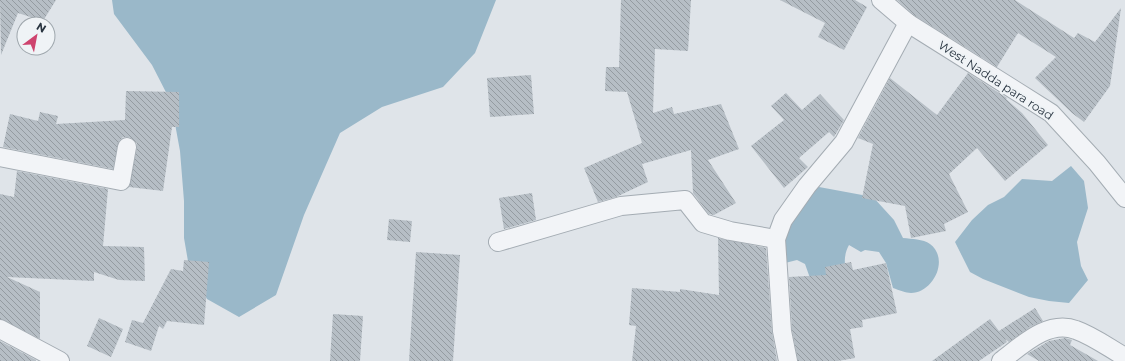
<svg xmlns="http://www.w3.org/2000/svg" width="1125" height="361" font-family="Montserrat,sans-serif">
  <defs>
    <pattern id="building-back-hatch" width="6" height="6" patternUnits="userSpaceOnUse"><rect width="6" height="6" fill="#b6bec5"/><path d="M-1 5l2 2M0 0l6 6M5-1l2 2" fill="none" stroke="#949ba1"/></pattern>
  </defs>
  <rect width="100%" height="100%" fill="#dfe4e9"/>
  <g fill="#9ab8c9">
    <polygon points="112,0 496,0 475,53 443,87 382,107 340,133 304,215 276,295 239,317 207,299 189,267 184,238 184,201 180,151 171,102 152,65 114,14"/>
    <polygon points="1071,166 1084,181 1088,208 1077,242 1081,266 1088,280 1069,303 1049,301 1029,297 983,279 970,272 955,242 972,220 988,205 1004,197 1022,179 1052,181"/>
    <path d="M819 187 873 197 894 220 903 238C912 239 923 239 930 244 950 259 933 293 911 293 906 293 899 290 893 288L886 263 879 252 865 250 861 252 849 245C841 260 846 272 851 287L810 278 805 264 797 260 781 264 783 226 813 189Z"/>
  </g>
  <g fill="url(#building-back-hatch)">
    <polygon points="0,0 56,0 43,21 18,13 1,55"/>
    <polygon points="621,0 691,0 688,51 655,49 653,113 672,107 674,114 721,104 739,149 708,160 736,203 714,215 709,214 693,193 691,150 642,164 648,182 616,197 598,202 584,168 642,143 627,92 605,91 606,67 619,67"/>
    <polygon points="780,0 855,0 867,7 844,50 818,37 825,23"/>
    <polygon points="897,0 1015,0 1074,38 1078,33 1095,42 1121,8 1110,86 1084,122 1072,113 1035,78 1056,57 1018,33 997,67 914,15"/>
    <polygon points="968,73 1007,98 1006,99 1022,113 1048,145 1005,181 977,148 949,174 968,212 944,224 946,231 911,238 905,206 862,198 873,144 858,138 890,78 937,115"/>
    <polygon points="531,75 534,114 490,117 487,78"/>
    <polygon points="126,91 179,92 179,127 172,127 163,191 129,187 137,148 137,143 129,137 123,137 119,141 113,169 3,147 10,114 38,121 40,112 58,116 56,124 125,120"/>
    <polygon points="786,93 802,110 820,94 844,120 834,137 829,132 799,158 808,167 784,188 751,146 784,120 771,106"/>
    <polygon points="17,171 108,189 103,246 144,247 145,281 119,280 94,272 94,281 7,277 40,292 40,339 0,319 0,194 14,197"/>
    <polygon points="532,193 536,220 504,229 499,198"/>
    <polygon points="389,219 412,221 410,242 387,240"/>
    <polygon points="718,238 766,248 772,332 777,361 632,361 636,326 629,325 632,288 680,292 680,289 719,295"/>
    <polygon points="416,252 460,255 453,361 409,361"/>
    <polygon points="184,260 209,262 204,325 167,321 163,329 159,326 151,351 125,342 132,320 143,323 171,269 183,271"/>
    <polygon points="851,262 853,270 886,263 897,313 862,320 863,327 850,329 855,358 838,361 798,361 792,330 789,277 826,275 825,267"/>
    <polygon points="1035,308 1043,321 1030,327 1009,342 1005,339 1007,342 979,361 932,361 990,319 999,331"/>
    <polygon points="333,314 363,316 360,361 330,361"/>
    <polygon points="99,318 123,329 111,357 87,346"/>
    <polygon points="1065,338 1072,340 1070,345 1098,361 1039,361 1027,354 1049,341"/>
    <polygon points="0,341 36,360 36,361 0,361"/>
  </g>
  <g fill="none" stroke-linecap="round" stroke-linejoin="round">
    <g stroke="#a4acb3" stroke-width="20">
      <g id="minor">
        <polyline points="881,0 908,23 1051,113 1097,163 1125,198"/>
        <polyline points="0,157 121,181 127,147"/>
        <polyline points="498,242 621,206 685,200 703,223 730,231 776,239"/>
        <polyline points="0,329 60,361"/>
        <polyline points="788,361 782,331 776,239 783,220 807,186 844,142 908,23"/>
        <path d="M1001 361C1021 346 1048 319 1076 330 1093 336 1109 348 1125 357"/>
      </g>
    </g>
    <use href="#minor" stroke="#f2f4f7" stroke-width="18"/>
  </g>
  <g text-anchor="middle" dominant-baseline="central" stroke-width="4" stroke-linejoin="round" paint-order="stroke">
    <g font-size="12" fill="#283440" stroke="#eff3f6">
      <text transform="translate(996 80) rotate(33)">West Nadda para road</text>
    </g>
  </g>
  <g transform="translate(36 36) rotate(32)"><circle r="19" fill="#eff3f6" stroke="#9fa7ad"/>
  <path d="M0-3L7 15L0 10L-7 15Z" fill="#ce436e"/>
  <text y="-6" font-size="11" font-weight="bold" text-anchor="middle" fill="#283440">N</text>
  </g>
</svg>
